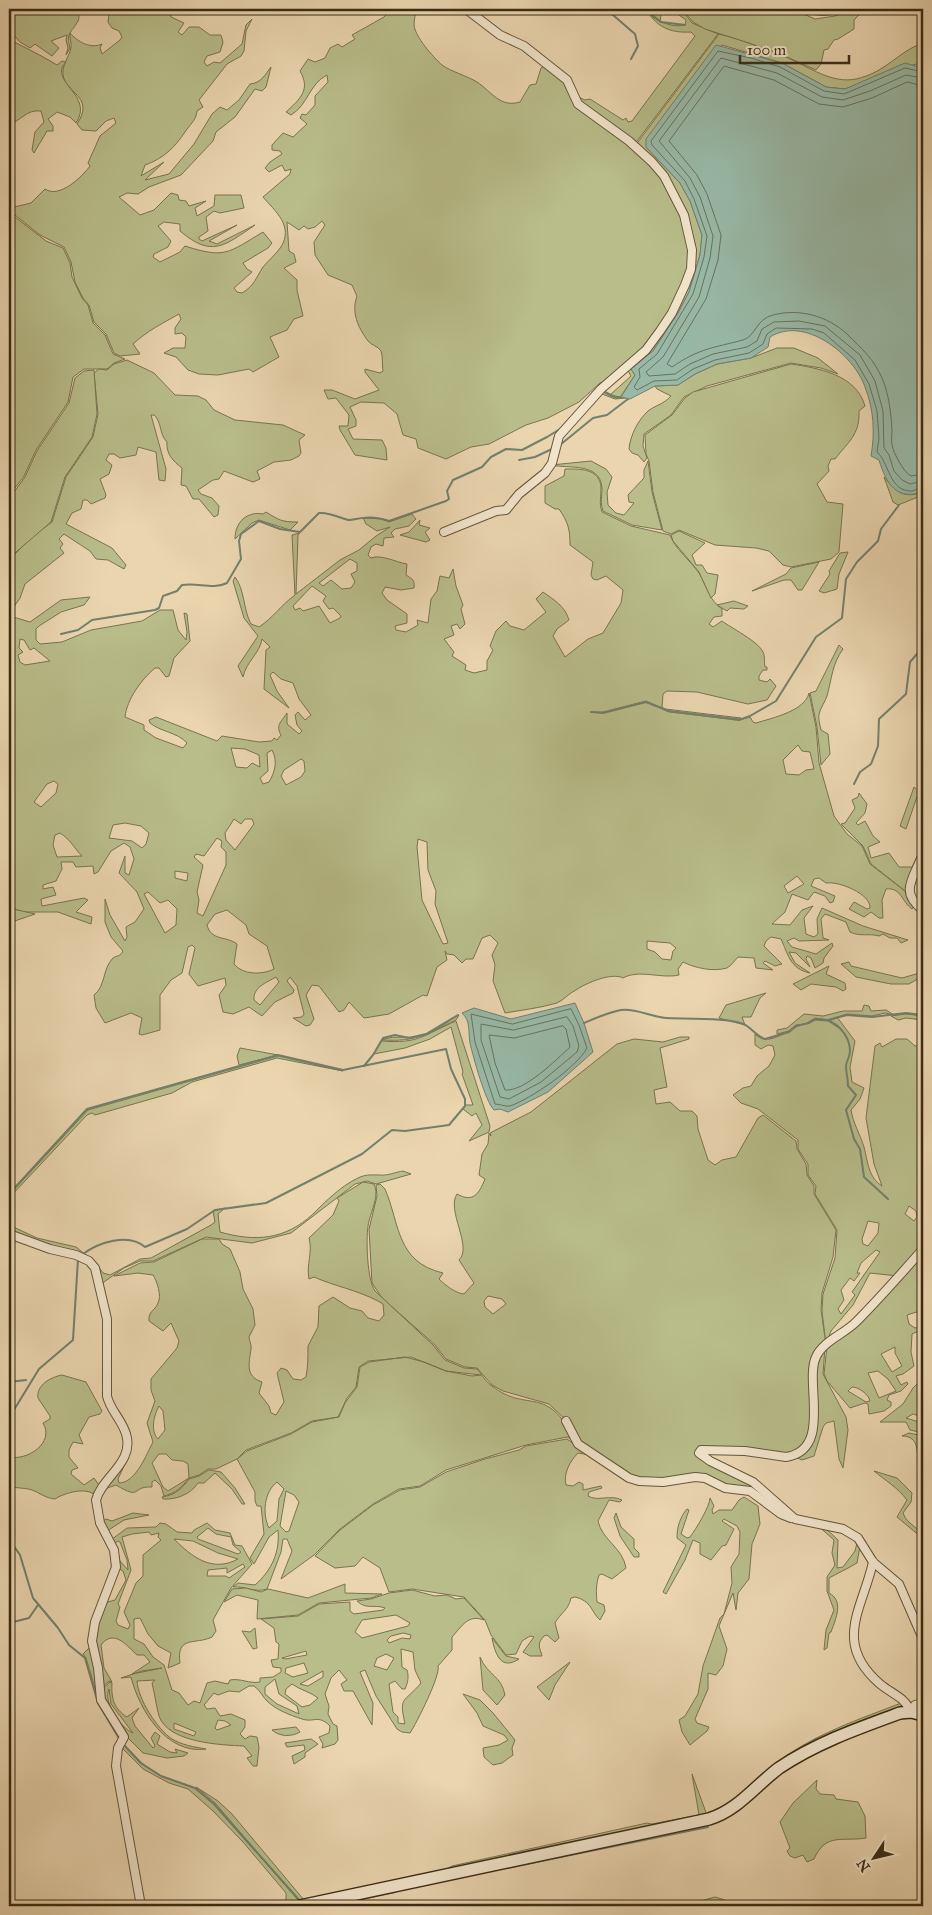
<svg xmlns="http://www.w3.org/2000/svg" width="932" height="1915" font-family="'IM FELL Great Primer',serif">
  <rect width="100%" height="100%" fill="#ead5af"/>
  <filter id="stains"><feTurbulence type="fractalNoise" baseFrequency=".004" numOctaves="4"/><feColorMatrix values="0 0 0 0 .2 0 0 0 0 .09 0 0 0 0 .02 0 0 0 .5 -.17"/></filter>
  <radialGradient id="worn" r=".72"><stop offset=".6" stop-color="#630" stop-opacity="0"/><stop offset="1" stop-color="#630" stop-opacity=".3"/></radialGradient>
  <g fill="#b8bd8a" stroke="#797450" fill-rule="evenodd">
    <path d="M9 9H80C78 13 80 18 78 21 71 34 66 31 70 48L66 55 68 48 66 40 67 35 51 41 59 48 52 56 35 44 30 48 20 42 10 31 14 25 12 20H9Z"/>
    <path d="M116 9H166L171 11V17L184 23 178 32 182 35 189 27H199L210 35H221L223 42 220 52 207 56 204 62 207 66 214 62 220 63 242 44 246 25 252 19 246 31 244 51 241 56 227 64 199 100 203 107 197 111C196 121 190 124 185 132 175 147 163 159 145 165L141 176 164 162 145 180 169 174 194 144 212 114 220 107 227 110 239 100 250 84C261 83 265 75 271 67L266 87 262 91 255 89 235 117 216 132 213 141 181 175 149 187 138 194 127 193 119 197 140 215 154 210 171 193 178 195 179 200 186 201 189 206 206 201 195 208 197 216 214 206 215 195H241L244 208 220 213 214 211 206 217 208 231 199 237V239L202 241 237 225 209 241 217 244 255 225C224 246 212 258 180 231V224L164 222 158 226 171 241 168 247 154 254 153 257 160 262 180 252 185 246C225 259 228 253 263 232L272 243 268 248 243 263 247 269 252 272 234 288 237 292 242 293C254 286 256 278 263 267 269 260 276 254 281 247 294 226 275 211 263 197L290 174 291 169 285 171 282 165 269 172 265 168 270 162 282 154 280 151 272 150V145L283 133 293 137 307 124 300 118 302 114 306 115 315 105V96L328 82 327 75C309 84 308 105 291 115L286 112C300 99 311 90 300 71L308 59 315 62 325 58 330 48 338 44 342 47 355 39 352 35 384 17 392 9H400L401 11 404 9H416C416 14 414 19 414 24 414 36 434 58 442 65 450 71 467 76 477 82 492 92 500 108 520 102L530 85 536 84 541 68 546 65 566 81 571 93 628 142 663 176 688 233 689 269 679 297 645 349 612 378 600 383 579 402 548 418 526 425 489 444 471 447 446 459 418 448 416 439 403 435 397 414 384 403 361 402 350 407 356 420V426L348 429 353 439 382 440 386 448 387 460 355 455 340 430 339 426H348L349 415 336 398 328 399 324 390H332L355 399 379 390 365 372V369L380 373 383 371C382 365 383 356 381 351 378 346 371 345 368 341 358 327 351 313 357 296L352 285 328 275 315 255 314 242 325 225 322 221 315 227 308 229 304 226 299 230 287 222 289 251 294 254 296 262 284 268 297 280V290L303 316 294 319 287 330 270 337 279 357 253 372 249 369 218 375 199 374 188 370 176 357 164 353 173 348H185L186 337 182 333 175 334V328L181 319 179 314C163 323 147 331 133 344L140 354 120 356 114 353 106 334 94 322 89 305 83 298 75 282 71 262 64 247 40 235 15 215 10 208 31 203 45 189C59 199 82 177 90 166L88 163 100 136 116 123 114 118 106 121 96 131 82 130 77 124C96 96 64 93 63 74 62 65 69 57 71 48 72 43 69 39 70 33 78 42 90 49 102 44L100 48 102 54 120 40 122 37 119 31 112 28 108 22 109 14 115 12Z"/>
    <path d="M645 9H681L692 23 718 34 634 145 579 103 578 97 585 100 590 99 623 120 626 118 628 122 632 121 695 36 691 32C673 33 660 29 649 14 658 22 673 28 685 25L686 20 672 10H667L661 15 660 22Z"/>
    <polygon points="682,9 792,9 815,19 835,16 851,9 865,9 854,20 854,29 838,39 834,40 828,49 824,50 821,64 816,70 776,52 705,29 693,22"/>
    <path d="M798 9H847C829 18 815 17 798 9Z"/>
    <path d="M719 34C742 40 766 49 788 58 809 67 832 84 856 79 887 72 897 52 923 43V68L916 64 845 89 826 87 782 63 722 45 646 147 680 183 690 201 702 235 700 255 689 292 678 313 653 351 631 369 635 375 621 396 626 398 615 399 602 394 571 424 601 390C606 394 613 399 620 397L610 395 631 376 627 369 647 350 681 298 693 250 674 194 635 146Z"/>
    <path d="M9 39C25 48 41 55 57 65L62 61 66 62C47 81 95 95 76 123L70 117 57 112 48 119 53 126V131H47L34 153 32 150 35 132 44 122 41 111C27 109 20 121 9 125Z"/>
    <polygon points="11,214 46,241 63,248 70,263 72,277 82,298 88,305 93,323 105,335 113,354 125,359 114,363 107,369 84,369 73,377 68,402 36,450 24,476 9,496 9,222"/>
    <path d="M777 348H794L818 358 838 374 821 368 791 363 707 386 684 397 671 415 644 434 643 446 647 458 644 462 638 455 632 453 629 449C630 436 638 420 648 411 656 405 664 404 671 396L657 389 655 386 678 385 695 374 717 364 751 358Z"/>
    <path d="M127 360 154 373 175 395 198 396 206 400 214 410 235 420 283 425 305 435 299 440 301 453 299 456 291 460 274 462 257 471 260 479 253 482 224 471 219 479 213 480 198 490 201 494 212 498 219 506 218 515 214 517 199 499H193L186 486 181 485 182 468C173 461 166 454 167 442 159 434 162 422 154 415H151L166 469 165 481 159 480 156 452 138 447 136 455 120 458 114 454H109L106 460 112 465 109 474 100 479 106 495 105 498 91 504 87 500H83L81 509 72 513 66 524 112 548 126 565 124 569 108 560 96 559 90 551 64 534 59 539 63 544 60 548 64 553 25 584 20 598 11 611 10 616 30 622 61 600 90 597 84 605 61 612 39 626 36 629V640L40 644 62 642 91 630 142 621 160 610H173L178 630 186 640 187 632 184 613 187 614 190 641 174 658 169 676 166 677 159 668H155C141 680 127 699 125 717L144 725V730L156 738 183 748 187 743C177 732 161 732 150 723L149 720 156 717 217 741 222 736 259 742 272 741 274 738 277 740 281 735C275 725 282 721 287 713V724L299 734 302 731 297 725 295 715 298 712 305 720 311 715 299 699 293 683 281 679 273 672 270 675 277 691 289 708 264 689 266 650 270 647 262 639C260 653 246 662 243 677L238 666 258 636 244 618 233 581 235 577C245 590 243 609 251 624L259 627C273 618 281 605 295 595L292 535 300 533 298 535 296 594 340 560 359 550 376 536 390 527 377 531 366 524 363 518 383 519 389 522 412 514 416 519 409 526 395 529 391 533 394 537 384 538 383 546 376 544 371 547 368 555 371 558C381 554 395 562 407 564L406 575C413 579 415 581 414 588L401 590 385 587 382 593 387 600 407 614V623L395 626 396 630 406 632 418 625 417 620 428 623 431 599 437 591 440 576 449 578 453 569 456 586 463 605 461 609 465 624 460 629 457 624 451 626 454 635 444 639 454 652 452 656 466 665 465 670 474 673 487 670V661L493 650 490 646 496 631 506 621 510 626 524 630 546 612 536 599 543 592C554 600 565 606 569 620L557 629 553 636 565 657 588 639 603 633 621 603 623 590 606 576 597 580 593 579 591 575 593 562 570 545C570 529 568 522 559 509H555L545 503V486L564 476 565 469C580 469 600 468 601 488 601 497 599 503 602 512L631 526 670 535C675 549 690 560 699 573 707 587 709 600 722 609V616L714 617 709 624 713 627 722 621C731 628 758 641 763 652 765 655 764 663 765 667H767V670H763L759 676V680L767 682 770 679 776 686 767 700 748 704 697 692 667 691 663 694 662 707 665 709 741 718 739 719 669 711 646 701 603 712H590L603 713 646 702 669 712 739 720 750 717 753 722 756 723C772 718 805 711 809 693L816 727 819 763 834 816 847 834 862 846 870 864 910 895 915 905 912 909C902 902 901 887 886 889L882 900 883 918H879L871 912 864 917 849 909 854 902 867 909 870 908C871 894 839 881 826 883L819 878 814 879 811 886 835 896 833 902 830 903 825 896 814 892 808 900 792 894 785 912 772 924 790 925 802 910 813 906 804 918 806 934 814 937 818 934 817 919 822 908 863 926 908 940 901 943 897 938H890L883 934 879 936C869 933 860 937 850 932L846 922 825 914 821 919 823 938 829 940 799 941 794 938 787 941 792 947 816 954 832 943 833 946 824 958 823 963 815 968 811 958 807 956 806 959 810 967 796 953 789 952 795 963 810 973C790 969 788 954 781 939L771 937 766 941 764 946 782 964 775 966 765 961 763 963 773 970 756 968 754 958 738 957C735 960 731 966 727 968 713 972 695 968 683 962L678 969 679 975C661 979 639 969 623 978 612 972 586 983 576 990 569 993 564 1000 557 1003 540 1008 522 1010 505 1013L493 981 495 965 492 955 498 943 490 935 482 938 473 959H466L462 963 454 955 447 954 445 951 447 960 437 967 427 996 423 995 389 1014 364 1018 349 1002 344 1010 339 1012 319 986 312 985 306 995 314 1019 310 1025 306 1026 293 1018 302 1017 304 1014 297 986 290 977 287 981 294 990 293 993 275 1002 262 1016 249 1007 233 1014 223 1012 219 995 226 985 225 978 198 986 189 974 195 948 192 945 188 947 182 973 171 980 160 995V1030L142 1035 139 1034 142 1018 131 1013 105 1023 96 1008 94 995C106 986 102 969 113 958 117 955 120 957 123 951L111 937 105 922V899L110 915 125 941 127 937 126 927 135 922 144 909 137 892 119 873 125 856V873L129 875 134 859 130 847 124 843 111 851 98 872 94 874 93 866 76 867 73 862H61L62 869 56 881 43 885V889L53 887 56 895 41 899 42 906 84 898 88 900 76 912 92 917 91 924 58 912H24L9 907V560L33 536 52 522 66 477 93 437 98 414 94 373 99 369 107 370 114 364ZM350 559 357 563V571L351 574 355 582 351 588 342 589 331 580 323 586 319 583ZM312 586 326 596 323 601 329 609 333 608 341 616 340 618 330 623 319 606 303 611 300 608 295 610 293 606ZM20 639 24 640 30 650 34 648 50 661 25 665 20 662 18 655 23 652 19 648ZM798 745 802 751 810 752 814 769 806 770 799 775 786 774 783 760ZM231 748 245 749 259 755 260 767 252 763 247 768 236 767ZM272 750C278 761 275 772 269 782L263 784 260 778 268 771 267 753ZM301 759 304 761 305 771 301 777 286 785 281 776 284 770ZM54 781 58 784 56 793 41 807 34 802 47 784ZM234 819 241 824 245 819H252L254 824 235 850 226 840 225 833ZM125 823 141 826 149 833 146 844 142 848 132 841 109 838 113 825ZM60 833C70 839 74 848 82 856L57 857 53 845 55 835ZM217 838 222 841 221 847 226 852V865L203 916 197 913 199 900 197 892 203 865 194 857 196 854 204 856ZM418 839 427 842 428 870 436 891 435 904 448 943 443 944 422 900 417 847ZM175 871 188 873 187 881 175 878ZM797 876 804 884 788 893 784 886ZM148 892 160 903 168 900 177 909 176 925 165 933 144 894ZM227 910 246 925 249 934 267 946 274 969C262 975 243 975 234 964L237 944C227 936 211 941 207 925L215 914ZM647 941 670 943 676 948 673 951 671 960 662 959 655 952 647 949ZM276 977 279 982 260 1005 254 1000C253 987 266 983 276 977Z"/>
    <path d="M791 364C817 368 856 374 865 406L859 411C860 435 848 442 835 459H831L828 466 829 471 817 484 827 502 843 504 839 552 831 559 791 567 783 565 769 551 756 548 715 545 679 530 671 534 663 531 653 492 649 461 646 454 645 435 672 415 685 398 693 392Z"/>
    <polygon points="94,370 97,414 92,437 65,477 51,522 9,558 9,499 25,477 37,451 69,403 75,378 84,371"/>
    <path d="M591 461 606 469 612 477 607 492 608 505 616 513 624 515 634 503 629 502 628 495 644 478V470L648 461 652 492 662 530 632 525 603 511C600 503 602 496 602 488 600 462 569 469 551 465Z"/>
    <path d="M884 477C897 492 903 499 923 492V495L898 505 893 502Z"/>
    <path d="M266 512C279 520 281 522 298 522L290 530 259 520 252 523 235 539C235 522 247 511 263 514Z"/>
    <polygon points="420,520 419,525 430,528 425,532 430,540 426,542 400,535 409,532"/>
    <polygon points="679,531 705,543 692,555 696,565 702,565 707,573 718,575 715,594 711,598 699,572 673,541 671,535"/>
    <polygon points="848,552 839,574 837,589 824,593 819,591 830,574 829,571 840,553"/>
    <polygon points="819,562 802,590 798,590 791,580 784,580 752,591 786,574 791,568"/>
    <polygon points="734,601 748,606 744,609 730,608 727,611 717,605"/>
    <path d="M839 645 843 649C832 664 832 678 827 696 825 702 821 707 819 714 818 719 820 725 821 730L828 734 830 754 821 765 817 727 810 693 816 691Z"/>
    <polygon points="914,787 919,791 906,829 900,826"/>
    <polygon points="859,793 867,804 865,813 856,823 858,825 865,821 873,836 880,842 868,847 871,858 889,853 899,867 912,867 923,844 923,851 909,894 871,864 863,846 841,824 845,823 855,808 852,800 858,797"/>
    <polygon points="9,908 35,914 9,923"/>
    <polygon points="849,962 851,966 902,978 923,972 923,976 909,984 891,984 856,977 841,964"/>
    <polygon points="829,966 826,974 845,983 846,989 843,991 836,987 811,984 801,990 793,984"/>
    <polygon points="766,993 760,998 751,1017 742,1017 745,1025 719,1018 726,1005"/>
    <polygon points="864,1005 869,1006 871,1011 886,1010 894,1015 885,1013 872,1016 847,1014 828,1020 815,1018 805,1024 796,1025 789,1031 777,1034 777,1030 787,1028 804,1014 823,1016 843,1011 862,1011"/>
    <polygon points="906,1014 923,1016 923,1020 906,1018 898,1020 891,1016"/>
    <path d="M459 1015 456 1020C426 1034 418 1042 382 1040 396 1034 410 1040 425 1035 437 1031 449 1020 459 1015Z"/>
    <path d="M837 1017 855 1041 850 1067 852 1082 864 1088 860 1099 851 1110C853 1123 860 1134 864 1147 868 1162 868 1177 882 1186L874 1164 866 1118 875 1046 880 1043 882 1047 896 1039H907L915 1046 923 1045V1219L921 1222 923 1224V1248L898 1276 870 1273 853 1305 831 1331 826 1345 822 1311 823 1294 835 1258 837 1230 815 1194 816 1186 808 1175V1164L798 1149V1140L758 1109 741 1103 733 1095 743 1088 751 1086 757 1076 769 1066 775 1055 773 1046 768 1045 761 1049 755 1045V1034C767 1047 785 1032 796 1027 803 1023 808 1025 815 1020L828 1021 839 1028 830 1021ZM909 1206 916 1211 917 1217 914 1221 905 1214ZM868 1221 879 1223 878 1233 868 1246 863 1244 862 1239ZM876 1250 880 1252 852 1292 855 1295 841 1314 838 1309 844 1300 841 1290 850 1278 854 1281 860 1273H857L861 1263Z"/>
    <path d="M456 1021 490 1126 489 1132 469 1141 482 1125 476 1113 472 1116 463 1109 465 1105H473L462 1074 463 1072 451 1027 430 1039 405 1048 374 1054 381 1041C420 1044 423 1035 456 1021Z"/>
    <path d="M680 1037H689V1039L660 1048 667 1087 654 1090 656 1104 670 1102 680 1111H692L697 1116 698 1129 708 1160 715 1165 722 1160 736 1157 758 1118 763 1115 796 1141 797 1149 806 1164 807 1175 814 1186V1194L836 1230 833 1257 822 1293 821 1310 826 1345 816 1354 815 1403 808 1442 794 1455 698 1453 753 1483 793 1518 765 1499 706 1477 639 1480 579 1443 567 1421 549 1404 503 1391 492 1385 477 1368 465 1367 446 1359 434 1344 382 1298 372 1283 369 1229 377 1196 376 1185 380 1184 385 1189C400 1224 396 1262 443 1273L439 1279C445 1285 455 1293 464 1294L474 1283 459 1260C473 1247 446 1210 457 1194 473 1203 479 1194 485 1179L479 1175 482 1154 488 1144 489 1133 491 1136 490 1133 531 1112 617 1044 634 1039 663 1042ZM488 1296 502 1299 506 1304 493 1314 485 1307 484 1301Z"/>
    <polygon points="240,1048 278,1055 239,1065 237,1056"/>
    <polygon points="278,1056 343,1071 277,1058 192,1082 172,1093 95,1115 92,1113 87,1115 9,1198 9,1195 88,1110"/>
    <path d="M403 1171 411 1174 376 1184 367 1181 355 1184 291 1233 252 1243 206 1237 153 1261H140L124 1268 101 1284 94 1264 9 1233V1225L37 1238 76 1247 96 1263 103 1273 110 1275 140 1259 151 1258 211 1225 215 1222 213 1211 225 1208 218 1214 220 1232C255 1242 285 1240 313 1214 326 1201 341 1186 358 1178 366 1174 372 1175 380 1175 387 1176 396 1172 403 1171Z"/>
    <path d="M363 1182 374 1184C380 1197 370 1212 368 1226 366 1240 367 1280 375 1291L433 1345 445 1360 464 1368 477 1369C482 1374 485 1382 492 1386 528 1414 547 1383 574 1440L567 1437 526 1445 446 1470 420 1486 399 1489 373 1504 340 1529 314 1555 281 1579 292 1551 287 1539H283L281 1552 267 1589C255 1593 245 1586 233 1587L238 1583 255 1585C272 1570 280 1552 278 1530L269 1537 254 1564 250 1558 264 1534 261 1506H257L255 1501V1492L237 1459 247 1451 291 1434 312 1422 339 1417 345 1403 357 1387 360 1367 369 1362 405 1357 424 1362 446 1371 472 1376 481 1375 446 1371 411 1357 368 1361 359 1367 356 1387 347 1398 338 1417 312 1421 291 1433 246 1450 237 1459 216 1469H208L199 1475 189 1478C182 1487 176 1493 164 1496L161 1486 155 1480 152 1482V1487C130 1486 143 1501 116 1485L102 1490 125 1464 118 1479 119 1483C136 1483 147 1453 153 1442L147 1423 155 1401 151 1390V1379L177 1348 179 1341 171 1323 163 1331 149 1321C148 1311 155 1311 158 1303 162 1296 157 1281 153 1275L138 1273 114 1276 140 1263 154 1262 202 1239H219L222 1244 230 1249 240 1272 243 1289 253 1309 255 1325 249 1337C249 1340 252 1346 251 1349 249 1364 245 1376 262 1382L259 1393 269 1406 271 1413 276 1415 284 1402 277 1373 281 1368 287 1370 293 1379 301 1380 306 1377C308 1366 308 1357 308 1346L318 1327 319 1306 333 1297 350 1308 362 1311 368 1318 379 1321 384 1315 383 1304 378 1301C357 1290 334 1286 314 1277L309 1279C306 1265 313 1252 309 1238L333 1215 339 1201 337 1198ZM159 1406 163 1411 165 1430 158 1439C150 1431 154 1415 159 1406ZM159 1454H166L172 1460 183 1461 188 1464 189 1478 168 1491 163 1487 152 1463ZM277 1482 284 1489 279 1499 277 1521 269 1528C262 1514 264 1492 277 1482ZM286 1491 294 1495 299 1502 289 1531 286 1532 280 1526Z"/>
    <path d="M923 1250V1310L907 1315 909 1324 915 1328 923 1326V1329L912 1334 911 1352 914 1366 903 1374 896 1376 901 1385 907 1382 908 1384 901 1391 889 1395 887 1400 891 1402V1406L884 1411 869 1414 868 1404 865 1403 850 1408 827 1381 824 1374 827 1346 855 1325ZM895 1347V1353L902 1366 892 1372 881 1354ZM878 1371 888 1379 896 1391 879 1398 868 1373ZM852 1387C859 1387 869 1395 870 1401L866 1402 848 1391Z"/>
    <polygon points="825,1347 823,1374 846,1417 848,1430 843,1468 839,1459 834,1421 826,1423 823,1427 814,1456 802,1460 795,1457 809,1442 813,1365"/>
    <path d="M62 1375 86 1382 102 1411 100 1414 89 1417 79 1435 83 1444 73 1442 69 1450V1457L78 1468 72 1470 71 1474 84 1485 94 1478 101 1488 96 1496C87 1486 64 1493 55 1499 45 1498 40 1493 32 1490 23 1487 17 1489 9 1486V1457C27 1461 55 1443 43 1423L50 1419V1416L38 1398C36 1385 51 1377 62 1375Z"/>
    <polygon points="923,1378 923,1417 913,1414 906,1418 922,1423 923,1433 910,1430 906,1422 880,1422 903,1404 913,1388"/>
    <path d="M909 1433 923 1436 921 1456 923 1470 918 1466C917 1454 920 1436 902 1436Z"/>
    <path d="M567 1439 590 1455 578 1453C570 1461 563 1474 566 1485L573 1486 579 1482 583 1484V1490L601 1486 602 1488 589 1492 588 1496C598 1502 610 1494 622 1500L620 1502 609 1500 598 1521C602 1540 623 1548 626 1568L612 1579 602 1574 599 1575C596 1584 596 1592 597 1602L604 1605 605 1611 600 1620C591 1612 592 1601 575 1597L571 1598C568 1611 561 1612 555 1623L559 1638 555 1642 547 1635 544 1636C536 1645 540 1647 542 1656H530L523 1652 534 1637 530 1636 522 1641 516 1654 506 1655 491 1635 485 1620 464 1597 412 1589 389 1592 380 1568 363 1557 355 1566 335 1568 315 1556 340 1530 373 1505 400 1490 420 1487 446 1472 485 1459 519 1450 526 1446Z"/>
    <path d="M209 1470 221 1472 235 1488 245 1504H242L232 1489 215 1473 204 1483H198C191 1494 176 1500 163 1499L162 1497C175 1495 182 1489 189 1479L199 1476Z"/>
    <path d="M874 1471 897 1478 912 1493 911 1502 903 1513C907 1526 923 1527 923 1542L921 1537 897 1517 907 1500C897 1487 886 1481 874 1471Z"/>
    <path d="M744 1497 758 1506 760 1524 752 1544 749 1579 738 1593 736 1610 733 1593 719 1626 727 1649 723 1666 716 1675 708 1673V1689L695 1719 697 1723 709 1727 707 1731 690 1745 682 1732 679 1720 685 1716 698 1694 703 1666 720 1618 724 1614 732 1583 731 1567 739 1554 740 1532 737 1526 724 1519 722 1521 734 1529 726 1545 722 1546 711 1560 700 1554V1543L693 1540 685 1560 666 1594 663 1592 686 1545 677 1538C677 1527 680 1517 687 1509L689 1510 681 1534 687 1538 690 1537C696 1529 710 1506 710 1498L714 1506 712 1510 713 1514 719 1510H732L739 1500Z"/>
    <polygon points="133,1513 149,1515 124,1520 107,1531 101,1522 106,1519 112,1521"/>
    <polygon points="616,1513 621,1527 634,1539 634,1548 639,1553 639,1557 634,1557 620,1536 614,1518"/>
    <path d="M160 1523 166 1524 177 1532 192 1533 194 1530 207 1523 215 1530 230 1533 235 1545 242 1546 252 1564 231 1588 218 1611 213 1620 216 1631 212 1637C196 1645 176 1635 180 1663L168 1668 171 1653 158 1646 148 1634 140 1618 134 1619V1639L144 1644 153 1657 164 1665 172 1690 179 1693 188 1705 194 1701 200 1703 207 1683 215 1681 228 1684 230 1680C241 1678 249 1684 260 1682V1678L273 1677 281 1672V1668L273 1667 271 1660 278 1659 279 1644 276 1642 274 1628 261 1619 298 1616 319 1604 350 1602V1611L354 1614 383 1610 385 1608C374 1604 366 1610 357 1601L371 1599 389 1593 412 1590 435 1596 447 1595 456 1599 464 1598 484 1620C468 1614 462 1626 452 1637V1650L438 1666C441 1675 416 1724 410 1733L402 1732 397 1729 376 1696 365 1670 360 1672 373 1703 372 1725 353 1691H344L341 1684 347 1680 339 1670 331 1678 325 1694 329 1706 328 1714 333 1724 337 1726 338 1740 335 1744 322 1748 323 1744 319 1737 329 1733 330 1726C318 1714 314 1723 302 1719 290 1715 276 1710 267 1701 262 1696 260 1690 254 1686H249L239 1692 229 1691 218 1695 214 1693 204 1705 207 1709 215 1708 220 1716 231 1714 245 1720V1727L240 1734 245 1739 250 1736 257 1737 259 1747 257 1766H253L247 1758 252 1756 244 1746C222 1745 168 1743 159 1716 156 1705 155 1695 152 1683L155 1680 137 1681C138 1699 157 1729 172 1739 182 1745 194 1747 206 1749 166 1755 139 1709 131 1677L121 1678 142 1671 162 1668 132 1674 150 1662 144 1655H137C127 1646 114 1628 101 1645L104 1668 112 1682 109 1681 101 1688 93 1641 104 1603 115 1600 126 1580 123 1571 118 1568 111 1540 127 1528 156 1527ZM208 1528 216 1534 231 1537 233 1545 241 1552 238 1554 198 1539 197 1537ZM149 1532 151 1535 159 1533 158 1537 161 1540 143 1555V1576L136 1583 124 1612 130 1625 128 1629 118 1625 116 1621 120 1607 118 1604 131 1570 122 1537 132 1534ZM174 1539 193 1541 218 1553 238 1559C212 1573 192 1557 174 1539ZM118 1541 120 1542 127 1560 128 1570 120 1561 115 1543ZM243 1564 245 1567 229 1578 226 1576H207L208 1570 227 1568V1573ZM396 1615 410 1623 408 1626 362 1638 355 1632 362 1620ZM403 1633 411 1635 410 1639 402 1638 389 1643 387 1640 391 1636ZM401 1649 413 1652 415 1670 421 1683C403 1704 399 1696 405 1724L398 1723V1717L393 1712 389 1684 395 1681 402 1689H405C408 1682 409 1677 407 1670L402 1667ZM306 1651 307 1655 285 1659 282 1658ZM386 1654 394 1658 387 1670 374 1666 377 1658ZM304 1663 308 1673 293 1677 285 1673 286 1668ZM323 1671V1677L308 1686 300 1684ZM275 1679 279 1694 297 1706 299 1714 277 1704 265 1694V1687ZM292 1684C300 1690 311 1692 318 1698L310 1705 302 1707 285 1694 286 1689ZM218 1720 225 1721 231 1725 217 1730 215 1728ZM174 1723 196 1732 194 1736 174 1729Z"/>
    <path d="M816 1524H821L838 1540 837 1568 843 1567 855 1551 857 1543 860 1546 857 1563C847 1569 838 1573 829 1578V1593C844 1601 836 1618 831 1632L829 1633 827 1648 824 1650 826 1630 834 1610 827 1591V1577L835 1565 832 1553 834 1540Z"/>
    <polygon points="345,1584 345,1593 382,1594 371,1598 319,1603 298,1615 257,1619 258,1600 237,1595 224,1602 232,1589 246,1588 261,1592 268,1589 308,1598"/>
    <polygon points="255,1628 257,1648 253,1649 242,1631 250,1632"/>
    <path d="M492 1638 506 1656 519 1659C501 1671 495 1654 492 1638Z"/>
    <polygon points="92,1645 100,1690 121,1740 99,1702 86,1658 83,1654"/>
    <path d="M480 1657C488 1676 501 1675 505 1695L497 1705 483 1690Z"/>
    <polygon points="570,1662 555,1685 549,1700 537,1687"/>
    <path d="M110 1682 112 1683C111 1698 114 1709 127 1717L139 1708 132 1718 135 1726 153 1748 155 1746 151 1738 155 1732 160 1736 157 1744 170 1752 177 1753 175 1749 188 1753 184 1756 167 1758 143 1753 121 1731 105 1708 102 1689ZM109 1689 111 1704 133 1733C121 1728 103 1703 109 1689Z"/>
    <polygon points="463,1694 480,1700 493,1713 515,1740 512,1748 513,1755 502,1763 493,1765 484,1757 483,1748 499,1745 508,1740 504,1735 483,1726 477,1713"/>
    <path d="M904 1702 906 1707 829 1739 709 1818 707 1813C729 1813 757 1779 774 1765 811 1735 860 1719 904 1702Z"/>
    <path d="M296 1727 300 1732C291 1737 280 1737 272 1730Z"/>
    <polygon points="311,1739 318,1744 305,1753 305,1757 294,1764 292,1756 305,1750 304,1745 287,1747 285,1743"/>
    <polygon points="121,1742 140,1763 161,1776 195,1788 214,1804 300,1902 215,1803 196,1787 218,1801 232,1814 304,1900 434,1873 294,1906 280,1906 286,1905 286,1893 243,1842 213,1811 188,1789 169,1783 143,1769 120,1746"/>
    <polygon points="692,1774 708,1818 443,1871 452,1866 647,1823 652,1824 699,1815"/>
    <path d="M817 1780 816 1789 820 1794 834 1795 836 1799 858 1802 865 1816 866 1838C843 1842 826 1832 814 1859L807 1862 803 1855 795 1858 790 1856 787 1851 790 1848 780 1822 793 1803Z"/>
    <polygon points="715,1897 725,1900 730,1906 690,1906 693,1903"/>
  </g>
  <g fill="#98b9a7" stroke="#72806d">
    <path d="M716 45 782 63 826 87 845 89 905 63 923 68V492C896 501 886 483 879 460L871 456C875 433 874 410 865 387 854 355 805 315 770 337L768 347 751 358 717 364 695 374 678 385 655 386 630 399 621 397 635 375 631 369 653 351 678 313 689 292 700 255 702 235 690 201 680 183 646 147V139Z"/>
    <path d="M575 1003 584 1023 593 1052 548 1092 508 1112 500 1109 494 1110C485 1101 473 1056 470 1043 468 1032 471 1021 462 1013L474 1008 511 1019Z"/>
  </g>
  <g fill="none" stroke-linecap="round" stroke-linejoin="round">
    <g stroke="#69725e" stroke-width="1">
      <path d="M923 72 905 68 844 94 824 91 780 67 751 58 718 51 651 141 652 145 685 181 694 199 707 236 704 257 693 294 657 354 639 369 640 377 634 387 637 390 654 381 677 380 693 369 715 360 749 353 763 344 767 334 776 328 812 329 824 333 855 360 869 384 877 411 879 438 877 452C889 462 889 492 912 491 915 490 919 488 923 488"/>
      <polyline points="923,78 906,75 870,91 843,100 822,97 777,73 721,58 659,141 690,178 700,197 713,236 710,258 699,297 663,357 646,372 649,376 675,374 690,364 713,354 747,347 757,341 762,329 774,322 799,321 825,326 860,355 875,381 883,411 884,448 889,455 894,471 902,480 910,484 923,481"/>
      <path d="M923 86 907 82 872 98 843 107 819 104 774 80 724 66 669 141 697 175 707 194 721 235 718 260 706 299 667 364 672 367C700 348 713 348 743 340 755 337 756 319 773 315 800 308 827 316 847 334 861 348 874 359 882 378 889 394 891 413 892 430 892 434 891 441 892 445 893 452 904 473 911 476L923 474"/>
      <path d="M571 1009 579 1025 587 1048C577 1067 531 1099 510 1106 506 1107 500 1104 495 1104L475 1042 471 1014 512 1024Z"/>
      <polygon points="567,1017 573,1026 579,1046 577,1052 541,1082 509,1099 500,1097 481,1040 481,1024 513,1030"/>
      <path d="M563 1026 566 1029 570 1047C556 1060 524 1092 505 1090L495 1063 489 1035 514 1038Z"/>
    </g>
    <g stroke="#72806d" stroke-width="2">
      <polyline points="606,9 635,34 638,46 631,59"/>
      <polyline points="644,9 661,22 685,25"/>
      <polyline points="603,391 617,398 621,397"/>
      <polyline points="560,445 593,418 607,415 628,399"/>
      <polyline points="519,460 535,457 554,448"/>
      <path d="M61 634 78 630 92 620 155 610 159 608 163 596 177 591 182 585C197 582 213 590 227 583L241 559 239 541 241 534 259 521 280 529 300 532 319 513C332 512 346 521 350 520 365 517 375 516 389 521L446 501 449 499 447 491 453 480 482 467 491 457 506 449 522 450 547 437 560 429 574 414"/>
      <polyline points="592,712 603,713 646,702 669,711 739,720 750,716 776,701 816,637 842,618 846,579 857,562 878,541 881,529 899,505"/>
      <polyline points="854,784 860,772 871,764 878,746 879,719 906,694 910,662 923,647"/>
      <path d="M829 1021C840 1025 850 1038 850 1051 850 1057 846 1062 846 1066 846 1073 848 1078 848 1086L856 1095 846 1110 854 1139 860 1149 864 1177 888 1199"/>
      <path d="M584 1023C596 1018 609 1012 621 1010 635 1008 652 1017 666 1018 682 1019 736 1017 747 1026 753 1030 757 1036 765 1039L789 1032 796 1026 809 1023 815 1019 828 1020 847 1015 872 1017 906 1013 923 1015"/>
      <polyline points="364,1066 373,1055 383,1038 395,1035 409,1038 426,1034 458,1015"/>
      <path d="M9 1194 87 1109 278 1055 343 1070 446 1049 451 1069 465 1099V1106L449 1125 405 1131 392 1130 362 1154 266 1203 215 1210 187 1229 145 1247C128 1232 98 1243 83 1254L67 1249"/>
      <polyline points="9,1382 26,1380"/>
      <polyline points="9,1418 39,1369 73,1340 78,1259"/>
      <polyline points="9,1539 20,1555 33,1598 58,1628 69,1645 85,1658 98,1703 120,1740"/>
      <polyline points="9,1623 29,1618 38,1605"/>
      <polyline points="123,1744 141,1763 161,1776 195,1788 214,1804 300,1901"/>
      <polyline points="507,1868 708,1827"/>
      <polyline points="329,1906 395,1892"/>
    </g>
    <g stroke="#66563c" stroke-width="10">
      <g id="street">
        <polyline points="444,532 496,511 506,510 519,494 545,473 552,463 559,436 601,389 646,350 660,331 672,313 685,285 691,269 692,250 684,215 664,176 652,162 629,141 578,104 567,80 524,46 500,35 466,9"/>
        <path d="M923 853C916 876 897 891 923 910"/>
        <path d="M9 1234 50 1249 76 1255 89 1261 95 1268 107 1319V1396C110 1410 122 1420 126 1434 135 1462 102 1477 96 1500L100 1523 114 1550 116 1567 95 1622 92 1641 98 1668 101 1700 124 1737 118 1748 116 1766 141 1906"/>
        <path d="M923 1249C901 1274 879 1299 856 1322 844 1334 822 1342 816 1357 804 1382 833 1450 786 1457L745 1451 701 1450 699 1453 710 1461 753 1482 795 1519 843 1529 858 1538 873 1562 899 1584 923 1639"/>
        <polyline points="566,1421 578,1444 629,1478 639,1481 663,1482 695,1477 705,1478 725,1488 750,1491 781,1514 791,1518"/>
        <path d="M873 1562C863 1608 832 1643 880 1684 892 1694 905 1697 911 1712"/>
        <polyline points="911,1712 915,1705 923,1703"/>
      </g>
    </g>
    <g stroke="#3a2b15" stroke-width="14">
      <path id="secondary" d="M300 1906 709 1819C738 1810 755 1786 779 1768 816 1743 859 1728 900 1713L911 1712 923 1715"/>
    </g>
    <use href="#street" stroke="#f1e4cb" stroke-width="8"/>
    <use href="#secondary" stroke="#f1e4cb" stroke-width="11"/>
  </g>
  <rect width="932" height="1915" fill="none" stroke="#ead5af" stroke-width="30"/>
  <rect x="10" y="10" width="912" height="1895" fill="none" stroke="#3a2b15" stroke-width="2.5"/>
  <rect x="15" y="15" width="902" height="1885" fill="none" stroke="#3a2b15"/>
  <g transform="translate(874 1858) rotate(235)" stroke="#f1e4cb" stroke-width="4" paint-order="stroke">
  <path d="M0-4L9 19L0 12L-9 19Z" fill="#3a2b15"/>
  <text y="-8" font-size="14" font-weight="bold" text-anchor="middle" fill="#3a2b15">N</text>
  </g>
  <path d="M740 55v8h109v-8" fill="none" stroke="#3a2b15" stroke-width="2.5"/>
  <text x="747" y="55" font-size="15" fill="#3a2b15" stroke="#f1e4cb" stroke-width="4" paint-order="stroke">100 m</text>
  <rect width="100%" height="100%" filter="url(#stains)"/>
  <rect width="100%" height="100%" fill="url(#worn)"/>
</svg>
